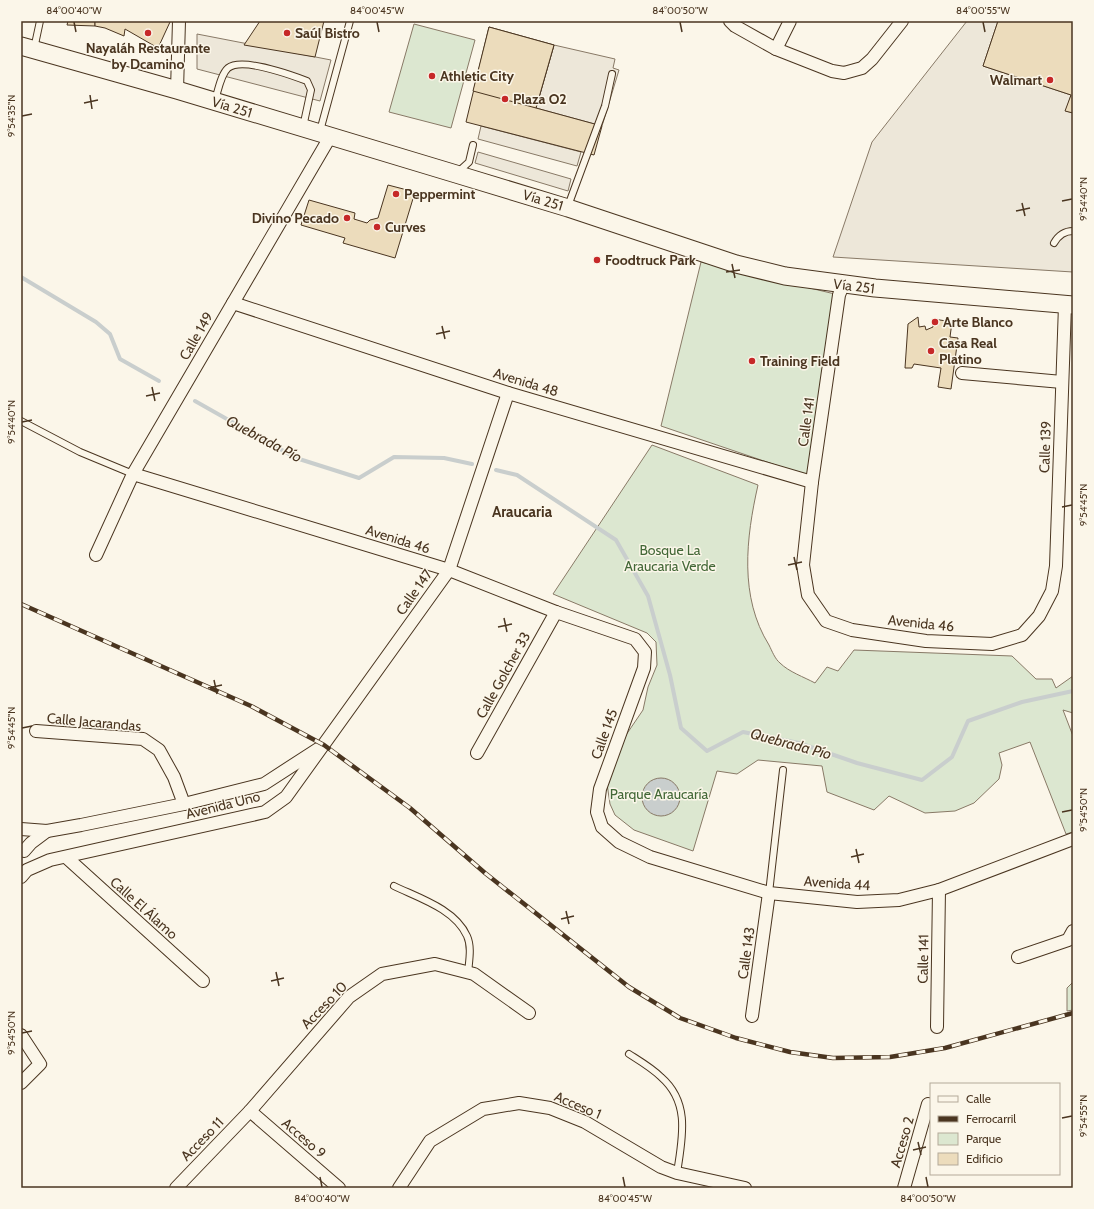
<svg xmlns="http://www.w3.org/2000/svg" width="1094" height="1209" font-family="Cabin,sans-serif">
  <rect width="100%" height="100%" fill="#fbf6e9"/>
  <g fill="#dce7d0" stroke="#887966">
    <polygon points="414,24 475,40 451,128 389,112"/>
    <polygon points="701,262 839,295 808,476 661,426"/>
    <path d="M652 445 758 485C746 538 739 597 769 645 772 651 775 659 780 663 789 672 804 677 815 683L827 667 838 671 854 650 1012 656 1036 679H1052L1056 688 1073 676V713L1063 710 1073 736V832L1066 834 1030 742 999 753 1002 765 999 779 974 803 955 811 925 813 889 796 874 810 827 792 822 766 758 760 737 774 717 771 693 851 634 830 615 815 610 804 607 784 626 735 643 710 648 687 657 665 656 642 647 633 553 594Z"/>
    <polygon points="1073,982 1073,1010 1067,1011 1067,988"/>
  </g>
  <g fill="#ede7d9" stroke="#887966">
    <polygon points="967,21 998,21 983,66 1071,95 1066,111 1073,113 1073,272 833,257 872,142"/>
    <polygon points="197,34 331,60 320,101 197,69"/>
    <polygon points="554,45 615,59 613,68 619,70 602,126 536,108"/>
    <polygon points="481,126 581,152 577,166 478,139"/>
    <polygon points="478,152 571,179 568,191 475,163"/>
  </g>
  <circle fill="#c9cecd" stroke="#887966" cx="661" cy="797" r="19"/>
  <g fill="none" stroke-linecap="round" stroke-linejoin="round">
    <g stroke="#c9cecd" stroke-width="4">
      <polyline points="21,277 96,322 110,334 120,359 159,381"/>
      <polyline points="195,401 296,458 359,478 394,457 444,458 472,464"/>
      <polyline points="496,470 517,475 616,540 648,596 670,675 681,728 707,751 743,732 799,743 857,763 922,780 952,757 968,721 1022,702 1073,691"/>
    </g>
  </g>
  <g fill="#ecdcbc" stroke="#4a3520">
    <polygon points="68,21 95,21 95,26 67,25"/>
    <polygon points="95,21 169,21 170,22 158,48 125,29 124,36 105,28 95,26"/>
    <polygon points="260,21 324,21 315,57 244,45"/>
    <polygon points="998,21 1073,21 1073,113 1065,111 1071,95 983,66"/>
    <polygon points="489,27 554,45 536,108 602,126 594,155 466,122"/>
    <polygon points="489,27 554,45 536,108 473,91"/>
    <polygon points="388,185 415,192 395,258 343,243 345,238 301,225 309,200 355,213 354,219 367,223 370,220 378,218"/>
    <polygon points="918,317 919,327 925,326 926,330 933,327 934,319 952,322 950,337 958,338 951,389 938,387 941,368 914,364 912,368 905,368 908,324"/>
  </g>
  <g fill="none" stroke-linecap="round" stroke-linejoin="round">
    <g stroke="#4a3520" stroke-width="8">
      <g id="service">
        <polyline points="34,49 40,21"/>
        <path d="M215 100C218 91 221 74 228 68 242 57 291 75 307 81L311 90 303 127"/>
        <polyline points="320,131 350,21"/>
        <polyline points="458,172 469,162 473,145"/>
        <polyline points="568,206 605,106 612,74"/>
        <path d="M1054 243C1058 236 1064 231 1073 231"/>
        <polyline points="21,421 80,452 133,474"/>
        <path d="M394 886C419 898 455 909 467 936 472 947 469 961 468 973"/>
        <polyline points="769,893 783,770"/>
        <path d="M629 1054C640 1061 652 1068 661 1077 691 1103 682 1139 677 1173"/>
      </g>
    </g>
    <g stroke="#4a3520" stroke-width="14">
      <g id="minor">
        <polyline points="730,21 735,26 776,49 832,71 844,73 862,68 872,59 902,21"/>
        <polyline points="776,49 790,21"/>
        <polyline points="177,90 179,21"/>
        <polyline points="843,285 839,295 812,482 803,565 808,595 826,621 852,630 926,641 992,644 1022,635 1039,616 1052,591 1056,566 1065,305"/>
        <polyline points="233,303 508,393 812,482"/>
        <polyline points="962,373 1062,382"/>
        <polyline points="133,474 449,570 556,612 635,639 645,652 644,668 600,789 597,812 602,827 619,842 650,857 769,893 857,902 899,900 939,890 1073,839"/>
        <polyline points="96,555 133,474 330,137"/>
        <polyline points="36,731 143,739 159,750 174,777 184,804"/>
        <polyline points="477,753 556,612"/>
        <polyline points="21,829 47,831 81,825 184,804 264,784 318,749"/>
        <polyline points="24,851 31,843 47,831"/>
        <polyline points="66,857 203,981"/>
        <polyline points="21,877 27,870 50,860 265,812 286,797 449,570 508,393"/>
        <polyline points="1018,957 1068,940 1073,931"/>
        <polyline points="752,1016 769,893"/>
        <polyline points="937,1027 939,890"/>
        <polyline points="21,1035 40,1064 21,1083"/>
        <polyline points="250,1111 339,1188"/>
        <polyline points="176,1188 250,1111 349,997 382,974 435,964 474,974 529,1013"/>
        <polyline points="399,1188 430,1141 483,1109 519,1103 550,1108 585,1122 661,1167 677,1173 745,1188"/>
        <polyline points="904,1188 928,1104"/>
      </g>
    </g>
    <g stroke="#4a3520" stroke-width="19">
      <polyline id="secondary" points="21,46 177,90 456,174 568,208 736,264 785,276 875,288 1073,305"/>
    </g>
    <use href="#service" stroke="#fbf6e9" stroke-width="6"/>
    <use href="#minor" stroke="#fbf6e9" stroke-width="12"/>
    <use href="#secondary" stroke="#fbf6e9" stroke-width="17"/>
    <g stroke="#4a3520" stroke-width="4.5">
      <polyline id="rail" points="21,604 251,706 324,745 410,808 485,873 629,987 680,1018 736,1038 790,1052 833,1058 890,1057 945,1048 1073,1013"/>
    </g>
    <use href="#rail" stroke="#fbf6e9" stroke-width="3" stroke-dasharray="9" stroke-linecap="butt"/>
  </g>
  <path fill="none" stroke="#4a3520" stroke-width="1.5" d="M74 22 76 32M377 22 379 32M680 22 682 32M983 22 985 32M90 95 92 109M84 103 98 100M22 116 32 114M1062 201 1072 199M1022 203 1025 216M1016 211 1030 208M732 264 735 278M726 272 740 270M442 326 445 339M436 334 450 331M152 387 155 401M146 396 160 393M22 422 32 420M1062 507 1072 505M794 557 797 570M788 565 802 562M504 618 507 632M498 627 512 624M214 680 217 694M208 688 222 685M22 728 32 726M1062 812 1072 810M856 849 859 863M851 857 864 854M566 911 569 924M561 919 574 916M276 972 279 986M271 981 284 978M22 1033 32 1031M1062 1118 1072 1116M918 1142 921 1155M913 1150 926 1147M320 1177 322 1187M623 1177 625 1187M926 1177 928 1187"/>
  <g fill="#c62828" stroke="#fbf6e9" stroke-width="1.5">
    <circle cx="148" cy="33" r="4"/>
    <circle cx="287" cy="33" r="4"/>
    <circle cx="432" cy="76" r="4"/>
    <circle cx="1050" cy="80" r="4"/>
    <circle cx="505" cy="99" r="4"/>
    <circle cx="396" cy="194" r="4"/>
    <circle cx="347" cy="218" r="4"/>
    <circle cx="377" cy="227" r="4"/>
    <circle cx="597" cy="260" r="4"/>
    <circle cx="935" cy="322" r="4"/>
    <circle cx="931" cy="351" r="4"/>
    <circle cx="752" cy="361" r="4"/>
  </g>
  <g text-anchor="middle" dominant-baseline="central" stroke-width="3" stroke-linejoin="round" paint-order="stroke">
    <g font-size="14" font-weight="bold" fill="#4a3520" stroke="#fbf6e9" text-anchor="start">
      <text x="295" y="33">Saúl Bistro</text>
      <text x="148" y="48" text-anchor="middle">Nayaláh Restaurante<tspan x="148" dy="16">by Dcamino</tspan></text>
      <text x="440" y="76">Athletic City</text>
      <text x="1042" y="80" text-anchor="end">Walmart</text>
      <text x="513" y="99">Plaza O2</text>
      <text x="404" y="194">Peppermint</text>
      <text x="339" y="218" text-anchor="end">Divino Pecado</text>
      <text x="385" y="227">Curves</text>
      <text x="605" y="260">Foodtruck Park</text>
      <text x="943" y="322">Arte Blanco</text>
      <text x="939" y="343">Casa Real<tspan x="939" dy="16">Platino</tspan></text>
      <text x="760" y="361">Training Field</text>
    </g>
    <g font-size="14" fill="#4a3520" stroke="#fbf6e9">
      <text transform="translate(232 107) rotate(17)">Vía 251</text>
      <text transform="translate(543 200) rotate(17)">Vía 251</text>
      <text transform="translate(854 286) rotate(7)">Vía 251</text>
      <text transform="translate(196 336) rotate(-60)">Calle 149</text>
      <text transform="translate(526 382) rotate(17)">Avenida 48</text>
      <text transform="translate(806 422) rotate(-82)">Calle 141</text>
      <text transform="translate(1045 447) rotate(-88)">Calle 139</text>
      <text transform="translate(398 539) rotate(17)">Avenida 46</text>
      <text transform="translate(414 592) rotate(-55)">Calle 147</text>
      <text transform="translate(921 623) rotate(6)">Avenida 46</text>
      <text transform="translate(503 675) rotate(-61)">Calle Golcher 33</text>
      <text transform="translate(94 722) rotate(5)">Calle Jacarandas</text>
      <text transform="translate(604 734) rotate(-70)">Calle 145</text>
      <text transform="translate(223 805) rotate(-14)">Avenida Uno</text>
      <text transform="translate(837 883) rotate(4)">Avenida 44</text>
      <text transform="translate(144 908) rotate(42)">Calle El Álamo</text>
      <text transform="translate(746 953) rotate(-82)">Calle 143</text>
      <text transform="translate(923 959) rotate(-89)">Calle 141</text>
      <text transform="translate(324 1005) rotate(-46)">Acceso 10</text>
      <text transform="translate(578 1105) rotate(23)">Acceso 1</text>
      <text transform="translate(304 1138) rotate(41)">Acceso 9</text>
      <text transform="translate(202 1139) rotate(-46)">Acceso 11</text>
      <text transform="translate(902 1142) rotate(-74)">Acceso 2</text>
    </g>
    <g font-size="14" fill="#436837" stroke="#fbf6e9">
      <text x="670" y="550">Bosque La<tspan x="670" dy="16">Araucaria Verde</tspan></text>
      <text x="659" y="794">Parque Araucaría</text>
    </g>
    <g font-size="15" font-style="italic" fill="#4a3520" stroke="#fbf6e9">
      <text transform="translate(264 439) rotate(28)">Quebrada Pío</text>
      <text transform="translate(791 744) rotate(15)">Quebrada Pío</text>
    </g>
    <g font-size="15" font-weight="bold" fill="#4a3520" stroke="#fbf6e9">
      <text x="522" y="512">Araucaria</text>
    </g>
  </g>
  <rect width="1094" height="1209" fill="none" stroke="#fbf6e9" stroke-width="44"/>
  <rect x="930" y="1083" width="130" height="92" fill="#fbf6e9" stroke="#b4a999"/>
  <rect x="938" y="1096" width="20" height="6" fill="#fbf6e9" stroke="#b4a999"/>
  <text x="966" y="1103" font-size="12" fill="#4a3520">Calle</text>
  <rect x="938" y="1116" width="20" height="6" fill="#4a3520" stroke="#b4a999"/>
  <text x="966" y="1123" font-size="12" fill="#4a3520">Ferrocarril</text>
  <rect x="938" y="1133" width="20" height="12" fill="#dce7d0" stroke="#b4a999"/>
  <text x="966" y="1143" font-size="12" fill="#4a3520">Parque</text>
  <rect x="938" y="1153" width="20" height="12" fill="#ecdcbc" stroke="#b4a999"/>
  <text x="966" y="1163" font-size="12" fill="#4a3520">Edificio</text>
  <rect x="22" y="22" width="1050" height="1165" fill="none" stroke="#4a3520" stroke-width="1.5"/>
  <g font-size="10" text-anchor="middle" fill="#4a3520">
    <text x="74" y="14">84°00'40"W</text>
    <text x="377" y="14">84°00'45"W</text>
    <text x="680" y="14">84°00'50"W</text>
    <text x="983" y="14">84°00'55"W</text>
    <text transform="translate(11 116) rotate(-90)" y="4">9°54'35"N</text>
    <text transform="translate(1083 199) rotate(-90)" y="4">9°54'40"N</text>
    <text transform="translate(11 422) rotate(-90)" y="4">9°54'40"N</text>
    <text transform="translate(1083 505) rotate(-90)" y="4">9°54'45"N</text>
    <text transform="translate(11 728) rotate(-90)" y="4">9°54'45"N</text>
    <text transform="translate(1083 810) rotate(-90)" y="4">9°54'50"N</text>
    <text transform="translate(11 1033) rotate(-90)" y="4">9°54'50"N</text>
    <text transform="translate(1083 1116) rotate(-90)" y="4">9°54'55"N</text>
    <text x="322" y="1202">84°00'40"W</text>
    <text x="625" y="1202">84°00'45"W</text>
    <text x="928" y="1202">84°00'50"W</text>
  </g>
</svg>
